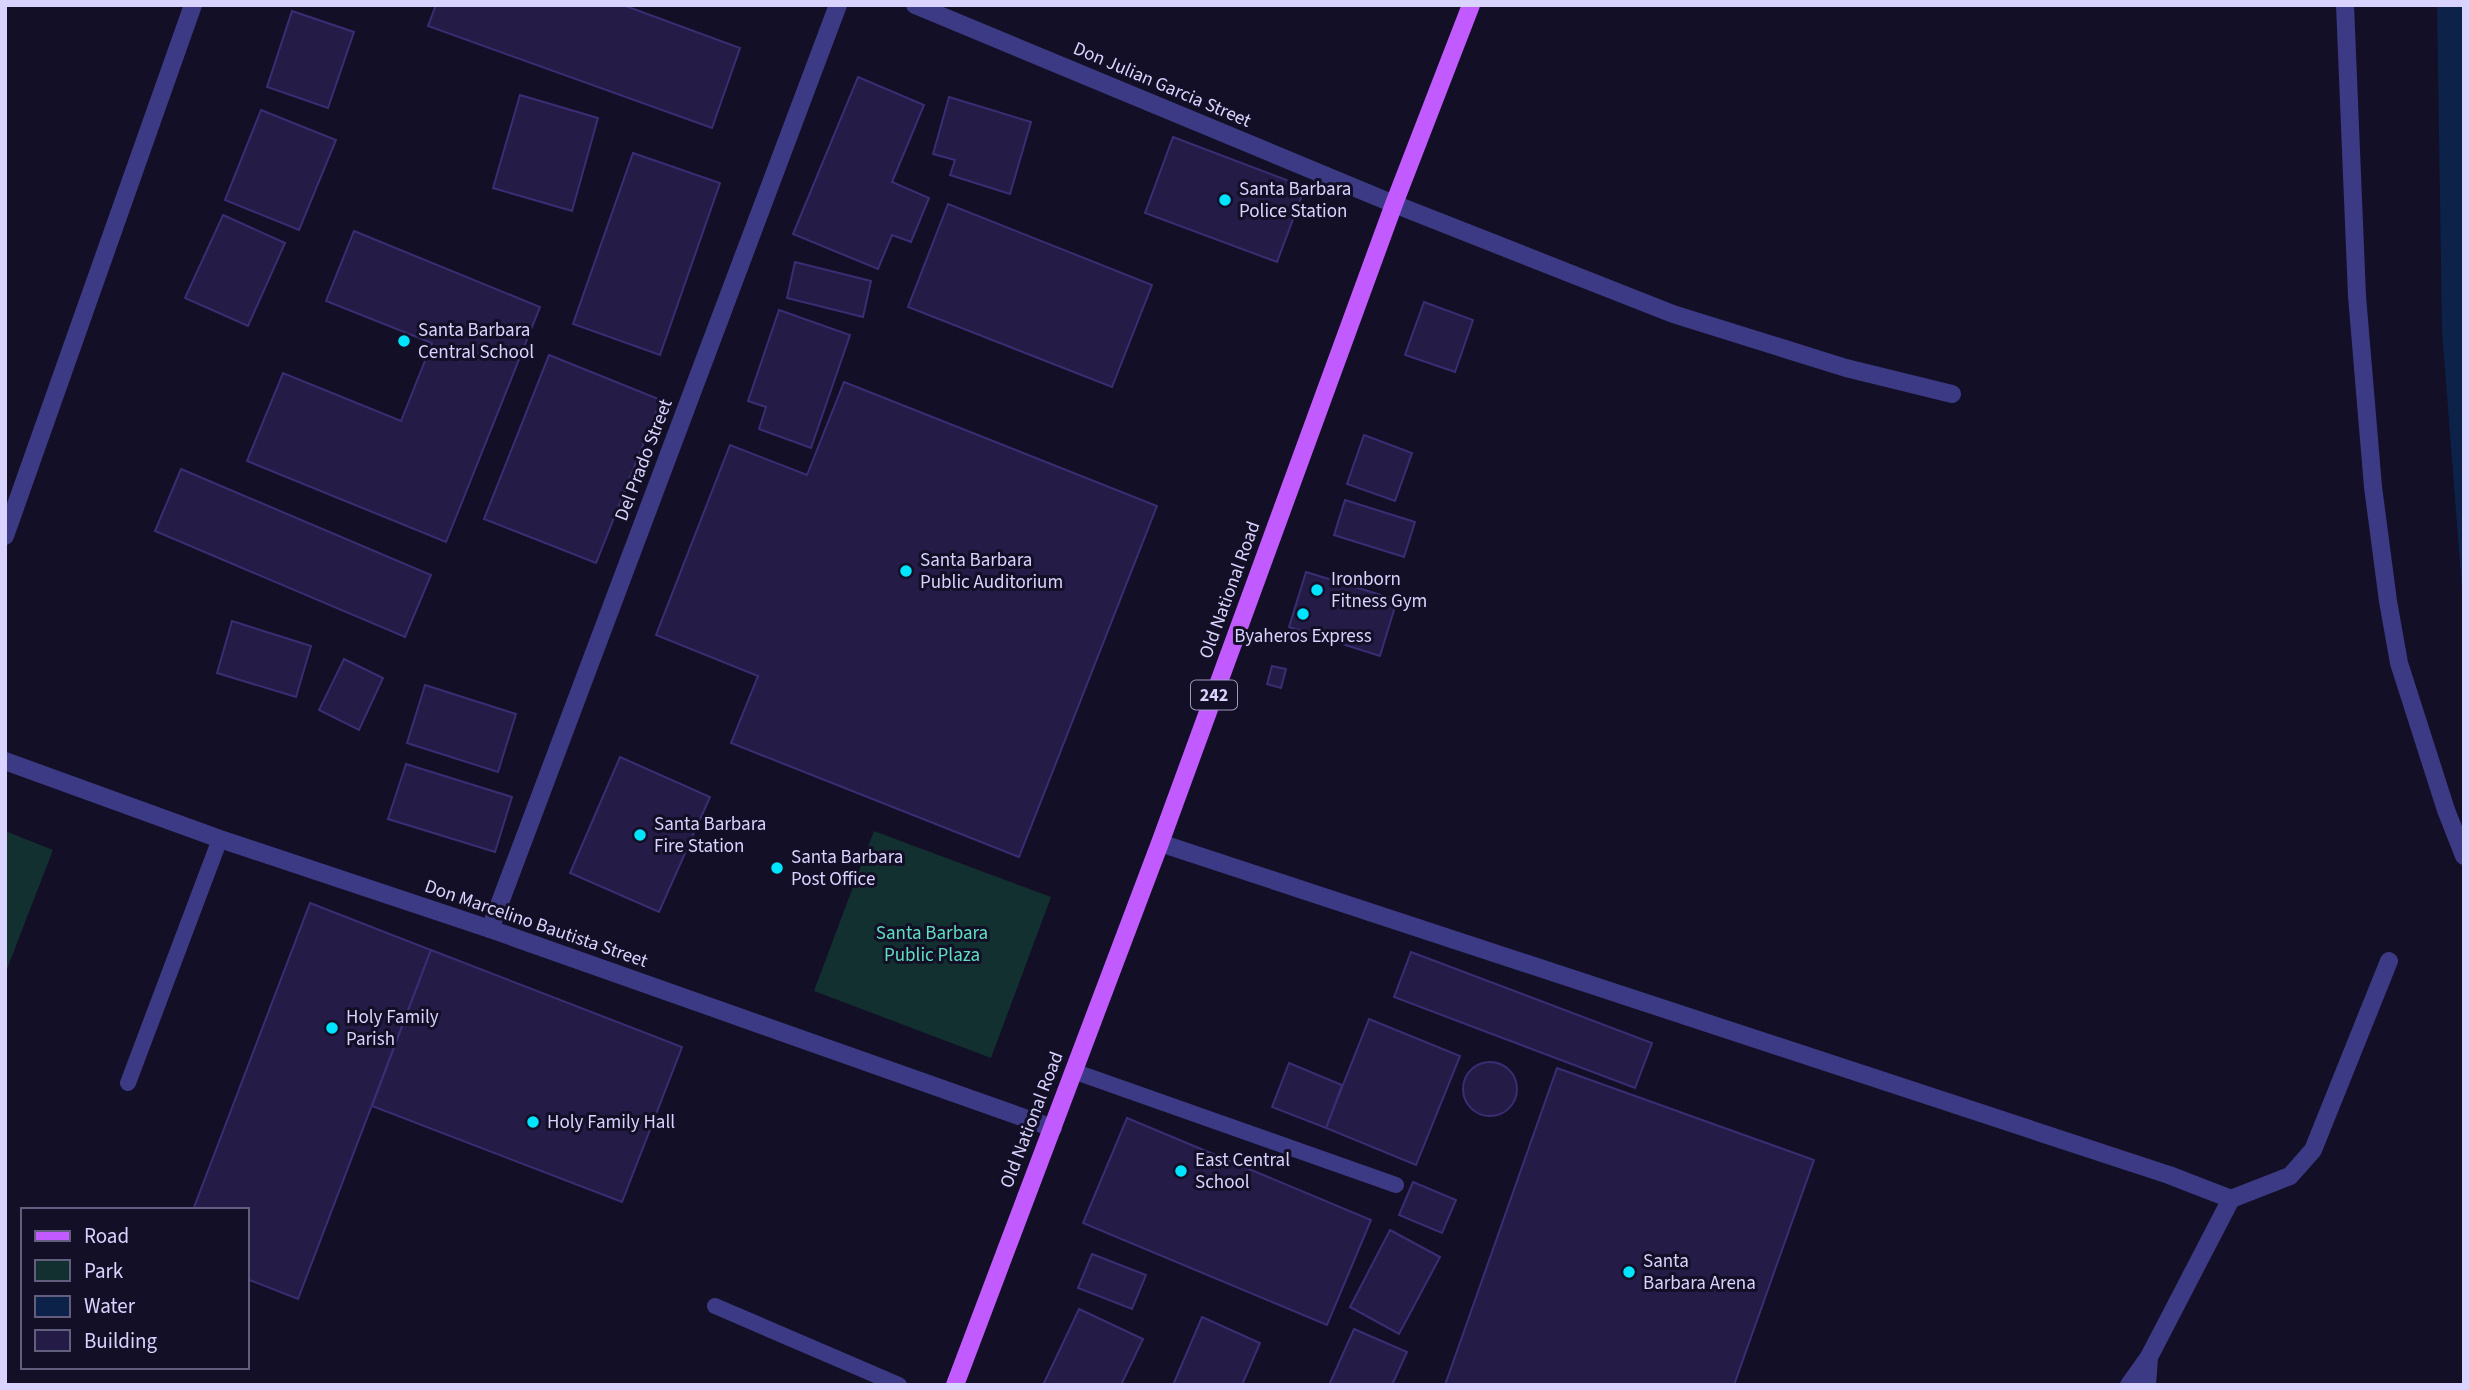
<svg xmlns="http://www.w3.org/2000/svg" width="2469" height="1390" font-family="'Source Sans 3',sans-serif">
  <rect width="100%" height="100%" fill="#130f26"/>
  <g fill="#12302f">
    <polygon points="5,831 53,850 5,974"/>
    <polygon points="874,831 1051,897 991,1058 814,991"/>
  </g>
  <polygon fill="#0c2248" points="2437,5 2464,5 2464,614 2442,331"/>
  <g fill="#241b47" stroke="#3b2d73" stroke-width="2">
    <polygon points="436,5 623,5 740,48 712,128 428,26"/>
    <polygon points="292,11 354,32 328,108 267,87"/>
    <polygon points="858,77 924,105 892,182 929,198 911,242 892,235 878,269 793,234"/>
    <polygon points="520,95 598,118 572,211 493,188"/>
    <polygon points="949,97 1031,122 1010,194 950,175 955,160 933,154"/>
    <polygon points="261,110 336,140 299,230 225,200"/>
    <polygon points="1173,137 1305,187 1277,262 1145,213"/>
    <polygon points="633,153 720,183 660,355 573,324"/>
    <polygon points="948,204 1152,285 1112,387 908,307"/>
    <polygon points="223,215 285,243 248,326 185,298"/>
    <polygon points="354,231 540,307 446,542 247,461 283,373 401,421 432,343 326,301"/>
    <polygon points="795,262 871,281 863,317 787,298"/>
    <polygon points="1424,302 1473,320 1455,372 1405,355"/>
    <polygon points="779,310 850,335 811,448 759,429 766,407 748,401"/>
    <polygon points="549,355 661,400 596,563 484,519"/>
    <polygon points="844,382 1157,506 1019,857 731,743 758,676 656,635 730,445 807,475"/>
    <polygon points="1364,435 1412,453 1395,501 1347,484"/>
    <polygon points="181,469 431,575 405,637 155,531"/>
    <polygon points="1345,500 1415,522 1404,557 1334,535"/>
    <polygon points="1306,572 1397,600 1380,656 1289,627"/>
    <polygon points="232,621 311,646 296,697 217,673"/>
    <polygon points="344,659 383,678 359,730 319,710"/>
    <polygon points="1272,666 1286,669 1281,688 1267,684"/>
    <polygon points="425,685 516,714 498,772 407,743"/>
    <polygon points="620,757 710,797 659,912 570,873"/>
    <polygon points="406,764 512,797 495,852 388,819"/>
    <polygon points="310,903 431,950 298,1299 247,1279 247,1210 193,1210"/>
    <polygon points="431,950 682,1047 622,1202 372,1106"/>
    <polygon points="1411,952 1652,1043 1635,1088 1394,997"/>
    <polygon points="1369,1019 1460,1056 1416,1165 1326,1128"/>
    <circle cx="1490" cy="1089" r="27"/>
    <polygon points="1289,1063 1342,1085 1326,1128 1272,1107"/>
    <polygon points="1557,1068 1814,1160 1734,1385 1445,1385"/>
    <polygon points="1127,1118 1371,1220 1327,1325 1083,1223"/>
    <polygon points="1413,1182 1456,1200 1442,1233 1399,1215"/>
    <polygon points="1390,1230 1440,1257 1399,1334 1350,1307"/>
    <polygon points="1092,1254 1146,1275 1132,1309 1078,1288"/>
    <polygon points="1079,1309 1143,1339 1121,1385 1043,1385"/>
    <polygon points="1202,1317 1260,1343 1242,1385 1173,1385"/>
    <polygon points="1354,1329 1407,1352 1392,1385 1329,1385"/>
  </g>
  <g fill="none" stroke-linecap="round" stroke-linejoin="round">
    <g stroke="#3d3a85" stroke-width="16">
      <polyline points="1073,1071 1396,1185"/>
      <polyline points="128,1083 220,839"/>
      <polyline points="715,1306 899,1385"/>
    </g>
    <g stroke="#3d3a85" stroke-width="18">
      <polyline points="915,5 1394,204 1673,314 1846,368 1952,394"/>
      <polyline points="2345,5 2357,296 2373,487 2388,601 2399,663 2446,810 2464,856"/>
      <polyline points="5,536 193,5"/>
      <polyline points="5,761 220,839 490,929 1053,1128"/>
      <polyline points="1160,843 2169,1175 2231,1199 2149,1357 2147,1385"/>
      <polyline points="490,929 838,5"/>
      <polyline points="2231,1199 2290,1176 2313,1150 2389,961"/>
      <polyline points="2129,1385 2149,1357"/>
    </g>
    <polyline stroke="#c25bff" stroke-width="18" points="955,1385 1160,843 1394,204 1471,5"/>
  </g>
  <g fill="#00e5ff" stroke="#130f26" stroke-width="2.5">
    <circle cx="1225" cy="200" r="7"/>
    <circle cx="404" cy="341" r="7"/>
    <circle cx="906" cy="571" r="7"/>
    <circle cx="1317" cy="590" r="7"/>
    <circle cx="1303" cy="614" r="7"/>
    <circle cx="640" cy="835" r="7"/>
    <circle cx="777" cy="868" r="7"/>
    <circle cx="332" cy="1028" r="7"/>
    <circle cx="533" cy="1122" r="7"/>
    <circle cx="1181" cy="1171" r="7"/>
    <circle cx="1629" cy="1272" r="7"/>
  </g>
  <g text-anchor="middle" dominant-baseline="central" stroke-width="6" stroke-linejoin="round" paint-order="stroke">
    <rect fill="#130f26" stroke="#9e99be" stroke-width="2" x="1191" y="680.5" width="46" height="29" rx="5"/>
    <g font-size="18" font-weight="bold" fill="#d9d4ff">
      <text x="1214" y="695">242</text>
    </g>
    <g font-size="19" fill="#d9d4ff" stroke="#130f26">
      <text transform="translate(1162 85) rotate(23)">Don Julian Garcia Street</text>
      <text transform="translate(644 460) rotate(-69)">Del Prado Street</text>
      <text transform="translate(1230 590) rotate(-70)">Old National Road</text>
      <text transform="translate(536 924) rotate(19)">Don Marcelino Bautista Street</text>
      <text transform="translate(1032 1120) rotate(-69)">Old National Road</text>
    </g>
    <g font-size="19" fill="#d9d4ff" stroke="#130f26" text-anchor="start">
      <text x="1239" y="189">Santa Barbara<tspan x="1239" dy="22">Police Station</tspan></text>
      <text x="418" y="330">Santa Barbara<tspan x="418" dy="22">Central School</tspan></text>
      <text x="920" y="560">Santa Barbara<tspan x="920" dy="22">Public Auditorium</tspan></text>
      <text x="1331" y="579">Ironborn<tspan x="1331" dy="22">Fitness Gym</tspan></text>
      <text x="1303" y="636" text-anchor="middle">Byaheros Express</text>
      <text x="654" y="824">Santa Barbara<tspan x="654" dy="22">Fire Station</tspan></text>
      <text x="791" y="857">Santa Barbara<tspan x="791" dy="22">Post Office</tspan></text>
      <text x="346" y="1017">Holy Family<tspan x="346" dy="22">Parish</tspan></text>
      <text x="547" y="1122">Holy Family Hall</text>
      <text x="1195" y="1160">East Central<tspan x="1195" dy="22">School</tspan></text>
      <text x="1643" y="1261">Santa<tspan x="1643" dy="22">Barbara Arena</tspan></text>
    </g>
    <g font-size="19" fill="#5fe0c0" stroke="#130f26">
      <text x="932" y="933">Santa Barbara<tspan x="932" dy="22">Public Plaza</tspan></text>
    </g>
  </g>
  <rect width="2469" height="1390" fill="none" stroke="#d9d4ff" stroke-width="14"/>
  <rect x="21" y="1208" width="228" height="161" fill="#130f26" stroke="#625e7d" stroke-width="2"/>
  <rect x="35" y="1231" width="35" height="10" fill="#c25bff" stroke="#625e7d" stroke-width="2"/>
  <text x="84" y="1243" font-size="21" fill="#d9d4ff">Road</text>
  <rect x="35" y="1260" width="35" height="21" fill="#12302f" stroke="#625e7d" stroke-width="2"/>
  <text x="84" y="1278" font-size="21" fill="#d9d4ff">Park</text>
  <rect x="35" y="1296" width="35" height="21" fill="#0c2248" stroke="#625e7d" stroke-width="2"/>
  <text x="84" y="1313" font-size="21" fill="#d9d4ff">Water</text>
  <rect x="35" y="1330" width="35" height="21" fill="#241b47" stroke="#625e7d" stroke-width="2"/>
  <text x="84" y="1348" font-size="21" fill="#d9d4ff">Building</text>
</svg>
